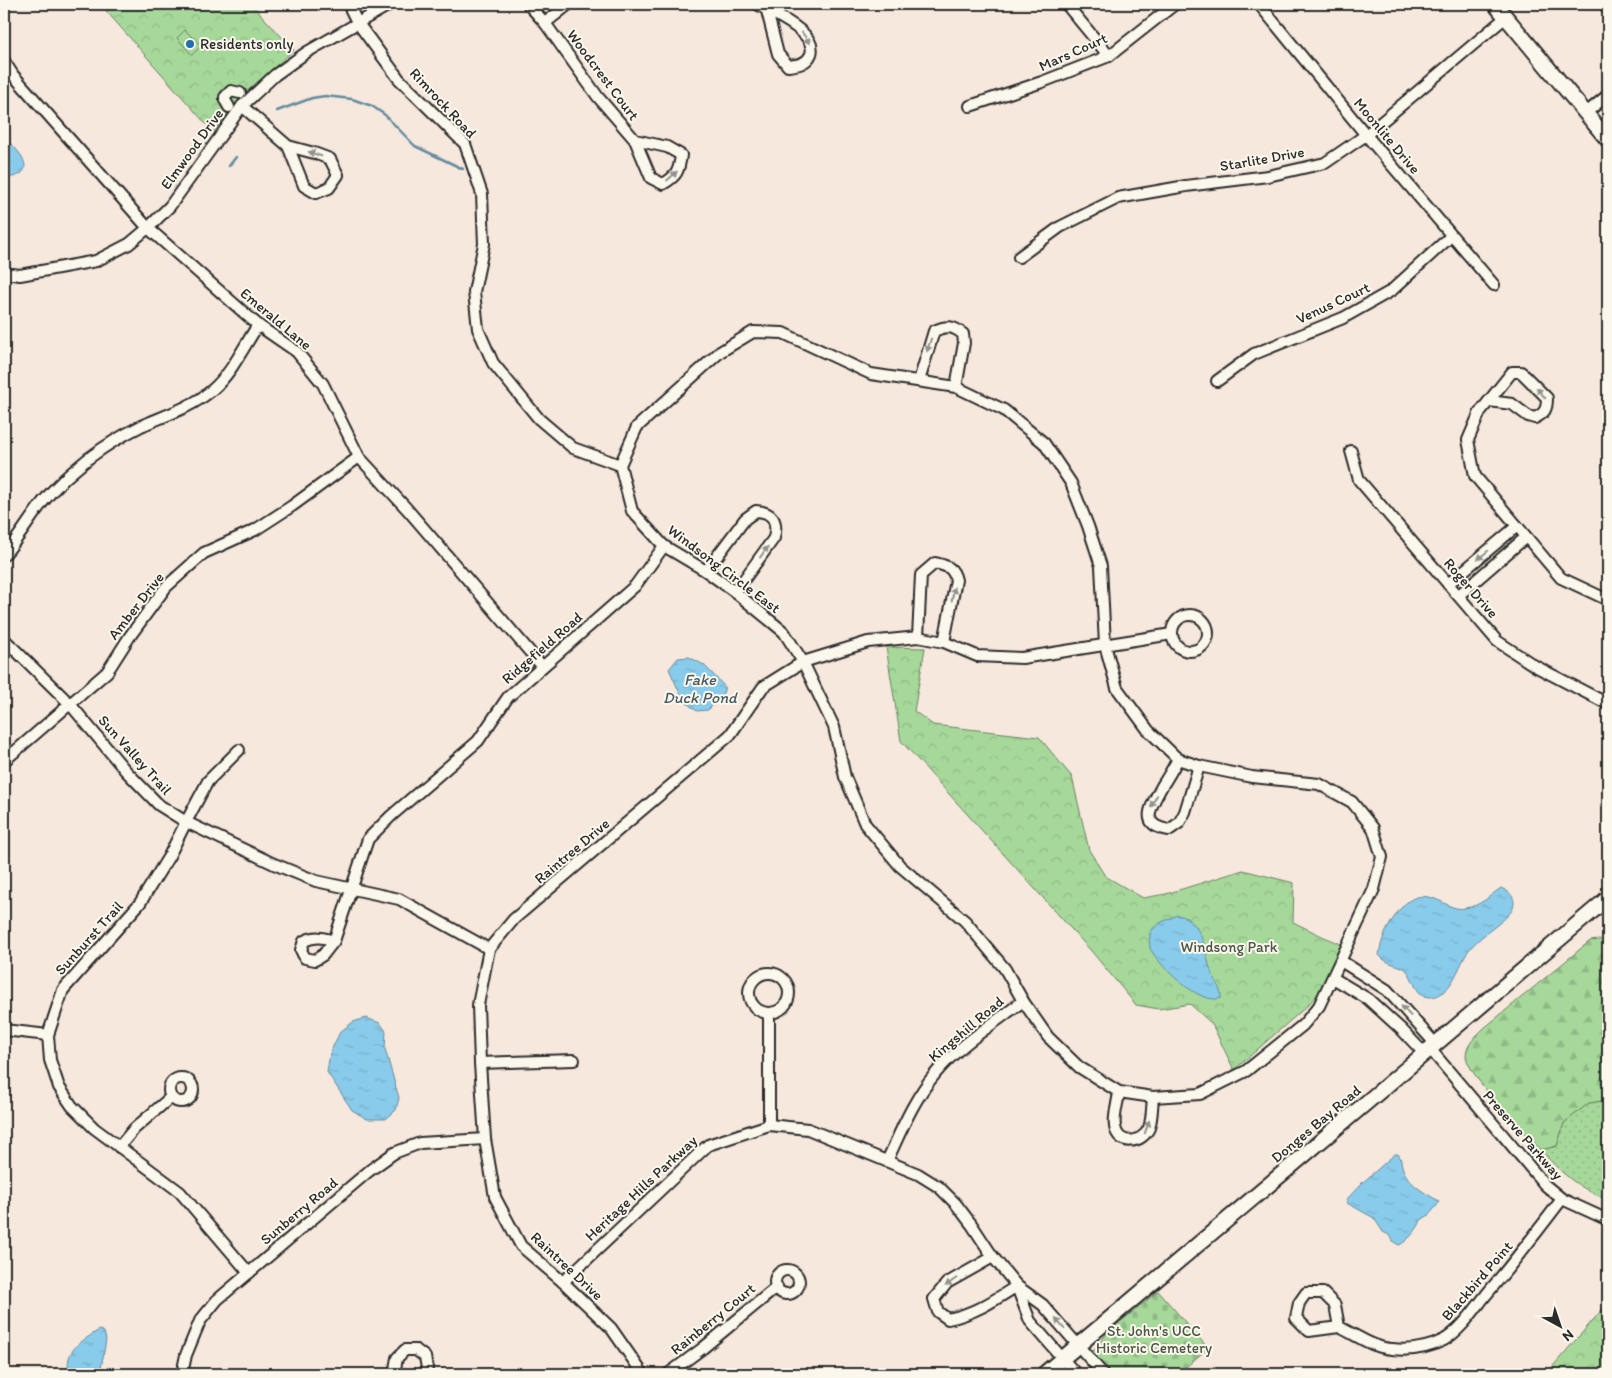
<svg xmlns="http://www.w3.org/2000/svg" width="1612" height="1378" font-family="Itim,sans-serif">
  <defs>
    <pattern id="grass-dots" width="8" height="8" patternUnits="userSpaceOnUse" patternTransform="scale(1.25)"><rect width="8" height="8" fill="#a6d89a"/><path d="M2 2h.1M6 6h.1" fill="none" stroke="#8fba85" stroke-width="1.8" stroke-linecap="round"/></pattern>
    <pattern id="forest-firs" width="22" height="20" patternUnits="userSpaceOnUse" patternTransform="scale(1.25)"><rect width="22" height="20" fill="#a6d89a"/><path d="M5 1l3.5 6h-7zM16 11l3.5 6h-7z" fill="#8fba85"/></pattern>
    <pattern id="cemetery-stones" width="16" height="16" patternUnits="userSpaceOnUse" patternTransform="scale(1.25)"><rect width="16" height="16" fill="#a6d89a"/><path d="M2 7V4a2 2 0 0 1 4 0v3zM10 15v-3a2 2 0 0 1 4 0v3z" fill="#8fba85"/></pattern>
    <pattern id="park-crowns" width="20" height="18" patternUnits="userSpaceOnUse" patternTransform="scale(1.25)"><rect width="20" height="18" fill="#a6d89a"/><path d="M2 6a3 3 0 1 1 6 0M12 15a3 3 0 1 1 6 0" fill="none" stroke="#8fba85"/></pattern>
    <pattern id="water-ripples" width="26" height="14" patternUnits="userSpaceOnUse" patternTransform="scale(1.25)"><rect width="26" height="14" fill="#89cbea"/><path d="M2 4q2-2 4 0t4 0M15 11q2-2 4 0t4 0" fill="none" stroke="#76aec9"/></pattern>
  </defs>
  <rect width="100%" height="100%" fill="#f7e8dd"/>
  <filter id="ink" filterUnits="userSpaceOnUse"><feTurbulence type="fractalNoise" baseFrequency=".02" numOctaves="2"/><feDisplacementMap in="SourceGraphic" scale="10" xChannelSelector="R" yChannelSelector="G"/><feConvolveMatrix kernelMatrix="1 2 1 2 8 2 1 2 1" color-interpolation-filters="sRGB"/></filter>
  <g filter="url(#ink)">
    <path fill="url(#grass-dots)" stroke="#688262" d="M1608 1100V1200C1581 1190 1559 1172 1541 1150L1557 1146 1564 1123 1589 1103Z"/>
    <path fill="url(#forest-firs)" stroke="#688262" d="M1608 939V1100L1589 1103 1564 1123 1557 1146 1541 1150C1527 1136 1465 1073 1466 1055 1467 1044 1476 1036 1483 1029L1590 941Z"/>
    <polygon fill="url(#cemetery-stones)" stroke="#688262" points="1158,1291 1208,1348 1178,1374 1110,1374 1092,1353 1107,1333"/>
    <g fill="url(#park-crowns)" stroke="#688262">
      <polygon points="100,4 251,4 294,50 245,93 213,132"/>
      <polygon points="886,647 925,648 914,711 933,725 1039,737 1072,777 1089,850 1105,876 1143,898 1166,894 1243,870 1294,883 1293,922 1322,936 1348,947 1334,960 1319,993 1307,1006 1234,1070 1212,1024 1190,1004 1159,1009 1136,1005 1092,952 901,741"/>
      <polygon points="1608,1303 1608,1374 1546,1374"/>
    </g>
    <polygon fill="#a6d89a" stroke="#688262" points="185,30 201,46 192,55 177,38"/>
    <g fill="url(#water-ripples)" stroke="#638b9e">
      <path d="M4 138C21 151 41 176 4 178Z"/>
      <polygon points="689,657 704,665 725,687 722,696 708,710 697,711 683,700 669,669 678,658"/>
      <path d="M1501 888C1509 891 1517 898 1513 908 1509 920 1476 937 1467 953 1458 968 1450 998 1429 997 1416 996 1414 980 1408 972 1402 963 1389 967 1379 955 1381 940 1387 928 1395 916 1407 898 1419 891 1440 901 1449 905 1455 910 1465 908 1481 906 1489 896 1501 888Z"/>
      <path d="M1177 915C1185 916 1191 920 1196 927 1206 941 1206 961 1213 976 1216 984 1222 990 1221 998 1200 1006 1159 966 1150 948 1149 944 1150 937 1150 932L1160 923Z"/>
      <polygon points="366,1018 380,1023 386,1031 385,1049 399,1098 396,1110 386,1119 367,1119 352,1110 327,1072 330,1053 340,1032 353,1022"/>
      <path d="M1395 1154H1398C1402 1159 1401 1164 1403 1169 1409 1185 1425 1193 1439 1201V1203L1429 1215 1421 1220C1419 1228 1407 1242 1399 1245L1392 1241 1389 1235 1383 1232 1374 1218 1347 1203V1199L1362 1183Z"/>
      <path d="M99 1330 104 1332 106 1340 100 1374H70C62 1351 82 1341 99 1330Z"/>
    </g>
    <g fill="none" stroke-linecap="round" stroke-linejoin="round">
      <g stroke="#638b9e" stroke-width="2.5">
        <polyline points="277,111 312,98 325,96 352,99 372,106 385,115 415,146 463,169"/>
        <polyline points="229,166 236,157"/>
      </g>
      <g stroke="#2b2b2b" stroke-width="14">
        <g id="street">
          <polyline points="348,4 357,22 399,79 465,144 482,194 484,244 474,292 478,329 493,363 539,419 573,448 620,465"/>
          <path d="M528 4 545 23 598 97 635 140 651 178 663 184C677 176 679 171 681 155L667 147 635 140"/>
          <path d="M757 4C772 14 818 32 811 54 807 64 797 65 788 66L778 54 767 11"/>
          <polyline points="1066,4 1109,56"/>
          <polyline points="1259,4 1366,135 1494,285"/>
          <polyline points="1604,4 1608,9"/>
          <polyline points="545,23 569,4"/>
          <polyline points="4,61 13,75 148,228 258,325 297,352 323,384 359,457 407,509 542,666"/>
          <polyline points="242,106 288,146 314,153 330,159 338,175 329,188 316,193 304,186 288,146"/>
          <polyline points="970,106 1042,82 1109,56 1175,4"/>
          <polyline points="229,107 225,100 225,97 231,91 240,93"/>
          <polyline points="1586,113 1608,95"/>
          <polyline points="1019,257 1060,227 1118,198 1186,186 1268,176 1325,163 1366,135 1506,17"/>
          <polyline points="4,273 20,275 96,261 129,244 148,228 170,206 242,106 275,75 307,52 391,4"/>
          <polygon points="753,332 783,333 871,374 956,387 1004,410 1044,443 1071,483 1088,526 1101,566 1105,645 1117,688 1148,730 1178,759 1199,766 1252,777 1319,784 1352,802 1373,828 1382,857 1374,889 1319,1006 1303,1025 1246,1071 1200,1094 1153,1097 1119,1092 1079,1067 1048,1037 1023,1001 1005,969 965,921 900,866 865,824 845,777 834,727 803,662 784,632 735,592 706,571 664,546 632,511 620,465 637,427 720,352"/>
          <path d="M919 381 934 331C947 325 953 326 963 334L964 343 956 387"/>
          <polyline points="1217,381 1254,354 1343,318 1391,291 1451,236"/>
          <path d="M1489 401 1512 404 1528 416 1535 418C1545 413 1547 409 1547 398L1521 372H1512L1480 412 1468 440 1475 476 1561 578 1608 600"/>
          <polyline points="1351,451 1359,480 1497,641 1535,666 1608,704"/>
          <path d="M4 555C18 539 29 520 42 503 56 485 72 472 89 458 105 446 123 435 141 426 166 415 191 408 212 390 232 373 244 346 258 325"/>
          <path d="M706 571 745 519 756 511C773 512 778 521 774 538L735 592"/>
          <polyline points="1448,584 1517,526"/>
          <polyline points="1459,595 1526,537"/>
          <circle cx="1190" cy="633" r="18"/>
          <path d="M918 637 921 575 935 563C947 566 953 567 956 580L944 642"/>
          <polyline points="4,639 70,704 125,770 159,805 186,822 274,864 316,881 399,899 489,949"/>
          <polyline points="239,750 208,781 186,822 169,856 140,903 63,990 48,1035 50,1060 59,1087 72,1106 94,1128 180,1192 249,1273"/>
          <path d="M1178 759C1173 768 1168 777 1162 786 1152 805 1137 825 1169 830L1179 823 1185 812 1199 766"/>
          <polyline points="4,761 107,672 130,636 166,587 204,553 255,530 292,506 359,457"/>
          <path d="M334 941C322 937 315 936 304 941L301 950 305 958 315 960 323 955 334 941 368 839 391 816 478 741 508 697 635 586 664 546"/>
          <polyline points="1341,961 1387,990 1432,1040 1431,1050"/>
          <circle cx="769" cy="993" r="20"/>
          <polyline points="1333,978 1368,999 1402,1030 1420,1049 1431,1050"/>
          <polyline points="769,1014 769,1125"/>
          <polyline points="4,1030 48,1035"/>
          <polyline points="1431,1050 1545,1185 1562,1199 1608,1220"/>
          <polyline points="480,1063 574,1060"/>
          <circle cx="181" cy="1090" r="12"/>
          <path d="M1119 1092C1118 1103 1113 1116 1115 1127 1118 1146 1142 1144 1149 1128 1152 1120 1152 1107 1153 1097"/>
          <polyline points="119,1147 134,1129 171,1097"/>
          <path d="M887 1161C901 1131 913 1100 935 1074 957 1046 995 1023 1023 1001"/>
          <path d="M993 1257 947 1283 934 1299 938 1312 948 1319C974 1314 995 1300 1017 1286"/>
          <circle cx="787" cy="1282" r="12"/>
          <polyline points="563,1282 708,1145 769,1125 808,1129 918,1174 939,1187 956,1204 972,1225 993,1257 1017,1286 1043,1305 1103,1374"/>
          <polyline points="1017,1287 1030,1321 1076,1374"/>
          <path d="M1339 1327 1309 1331 1296 1318 1299 1303 1306 1293H1323L1335 1305 1339 1327C1356 1335 1373 1348 1392 1349 1409 1351 1428 1348 1444 1340 1461 1330 1474 1310 1486 1295 1512 1264 1537 1232 1562 1199"/>
          <polyline points="182,1374 186,1355 200,1321 217,1300 369,1171 394,1153 420,1143 485,1139"/>
          <polyline points="398,1374 395,1369 397,1358 405,1350 416,1350 425,1357 427,1368 424,1374"/>
          <polyline points="643,1374 611,1328 563,1282 521,1246 495,1197 485,1139 480,1063 478,1005 489,949 514,919 730,735 763,687 803,662 868,642 918,637 944,642 977,656 1022,658 1172,634"/>
          <polyline points="668,1374 703,1348 777,1287"/>
        </g>
      </g>
      <g stroke="#2b2b2b" stroke-width="18">
        <g id="secondary">
          <polyline points="1495,4 1608,140"/>
          <path d="M1044 1374C1232 1215 1421 1058 1608 898"/>
        </g>
      </g>
      <use href="#street" stroke="#fbf7ec" stroke-width="10"/>
      <use href="#secondary" stroke="#fbf7ec" stroke-width="14"/>
    </g>
    <defs><path id="oneway-solid" d="M-6-.8H1V-3.2L6.5 0L1 3.2V.8H-6Z" transform="scale(1.25)"/></defs>
    <g fill="#93918c">
      <use href="#oneway-solid" transform="translate(806 38) rotate(54)"/>
      <use href="#oneway-solid" transform="translate(315 154) rotate(-161)"/>
      <use href="#oneway-solid" transform="translate(672 176) rotate(-42)"/>
      <use href="#oneway-solid" transform="translate(929 345) rotate(108)"/>
      <use href="#oneway-solid" transform="translate(1541 393) rotate(-130)"/>
      <use href="#oneway-solid" transform="translate(764 552) rotate(-54)"/>
      <use href="#oneway-solid" transform="translate(1483 555) rotate(140)"/>
      <use href="#oneway-solid" transform="translate(953 594) rotate(-79)"/>
      <use href="#oneway-solid" transform="translate(1154 801) rotate(118)"/>
      <use href="#oneway-solid" transform="translate(1406 1011) rotate(-133)"/>
      <use href="#oneway-solid" transform="translate(1147 1127) rotate(-71)"/>
      <use href="#oneway-solid" transform="translate(951 1282) rotate(145)"/>
      <use href="#oneway-solid" transform="translate(1060 1324) rotate(-131)"/>
    </g>
  </g>
  <circle fill="#1f6fb2" stroke="#fbf7ec" stroke-width="2" cx="190" cy="44" r="5"/>
  <g text-anchor="middle" dominant-baseline="central" stroke-width="4" stroke-linejoin="round" paint-order="stroke">
    <g font-size="15" fill="#2b2b2b" stroke="#fbf7ec" text-anchor="start">
      <text x="200" y="44">Residents only</text>
    </g>
    <g font-size="15" fill="#2b2b2b" stroke="#fbf7ec">
      <text transform="translate(1073 52) rotate(-24)">Mars Court</text>
      <text transform="translate(603 75) rotate(53)">Woodcrest Court</text>
      <text transform="translate(443 103) rotate(47)">Rimrock Road</text>
      <text transform="translate(1387 136) rotate(50)">Moonlite Drive</text>
      <text transform="translate(192 149) rotate(-54)">Elmwood Drive</text>
      <text transform="translate(1262 159) rotate(-10)">Starlite Drive</text>
      <text transform="translate(1333 303) rotate(-25)">Venus Court</text>
      <text transform="translate(276 319) rotate(40)">Emerald Lane</text>
      <text transform="translate(724 569) rotate(37)">Windsong Circle East</text>
      <text transform="translate(1471 588) rotate(49)">Roger Drive</text>
      <text transform="translate(136 606) rotate(-52)">Amber Drive</text>
      <text transform="translate(542 648) rotate(-41)">Ridgefield Road</text>
      <text transform="translate(135 755) rotate(48)">Sun Valley Trail</text>
      <text transform="translate(572 851) rotate(-40)">Raintree Drive</text>
      <text transform="translate(89 938) rotate(-48)">Sunburst Trail</text>
      <text transform="translate(966 1029) rotate(-40)">Kingshill Road</text>
      <text transform="translate(1316 1124) rotate(-40)">Donges Bay Road</text>
      <text transform="translate(1523 1135) rotate(49)">Preserve Parkway</text>
      <text transform="translate(641 1188) rotate(-43)">Heritage Hills Parkway</text>
      <text transform="translate(299 1211) rotate(-40)">Sunberry Road</text>
      <text transform="translate(567 1266) rotate(43)">Raintree Drive</text>
      <text transform="translate(1477 1281) rotate(-49)">Blackbird Point</text>
      <text transform="translate(713 1319) rotate(-39)">Rainberry Court</text>
    </g>
    <g font-size="15" fill="#4a5647" stroke="#fbf7ec">
      <text x="1229" y="947">Windsong Park</text>
      <text x="1154" y="1331">St. John's UCC<tspan x="1154" dy="17">Historic Cemetery</tspan></text>
    </g>
    <g font-size="16" font-style="italic" fill="#475b64" stroke="#fbf7ec">
      <text x="700" y="679">Fake<tspan x="700" dy="18">Duck Pond</tspan></text>
    </g>
  </g>
  <rect width="1612" height="1378" fill="none" stroke="#fbf7ec" stroke-width="20"/>
  <rect x="10" y="10" width="1592" height="1358" fill="none" stroke="#2b2b2b" stroke-width="2" filter="url(#ink)"/>
  <g transform="translate(1560 1326) rotate(140)" stroke="#fbf7ec" stroke-width="4" paint-order="stroke">
  <path d="M0-4L9 19L0 12L-9 19Z" fill="#2b2b2b"/>
  <text y="-8" font-size="14" font-weight="bold" text-anchor="middle" fill="#2b2b2b">N</text>
  </g>
</svg>
